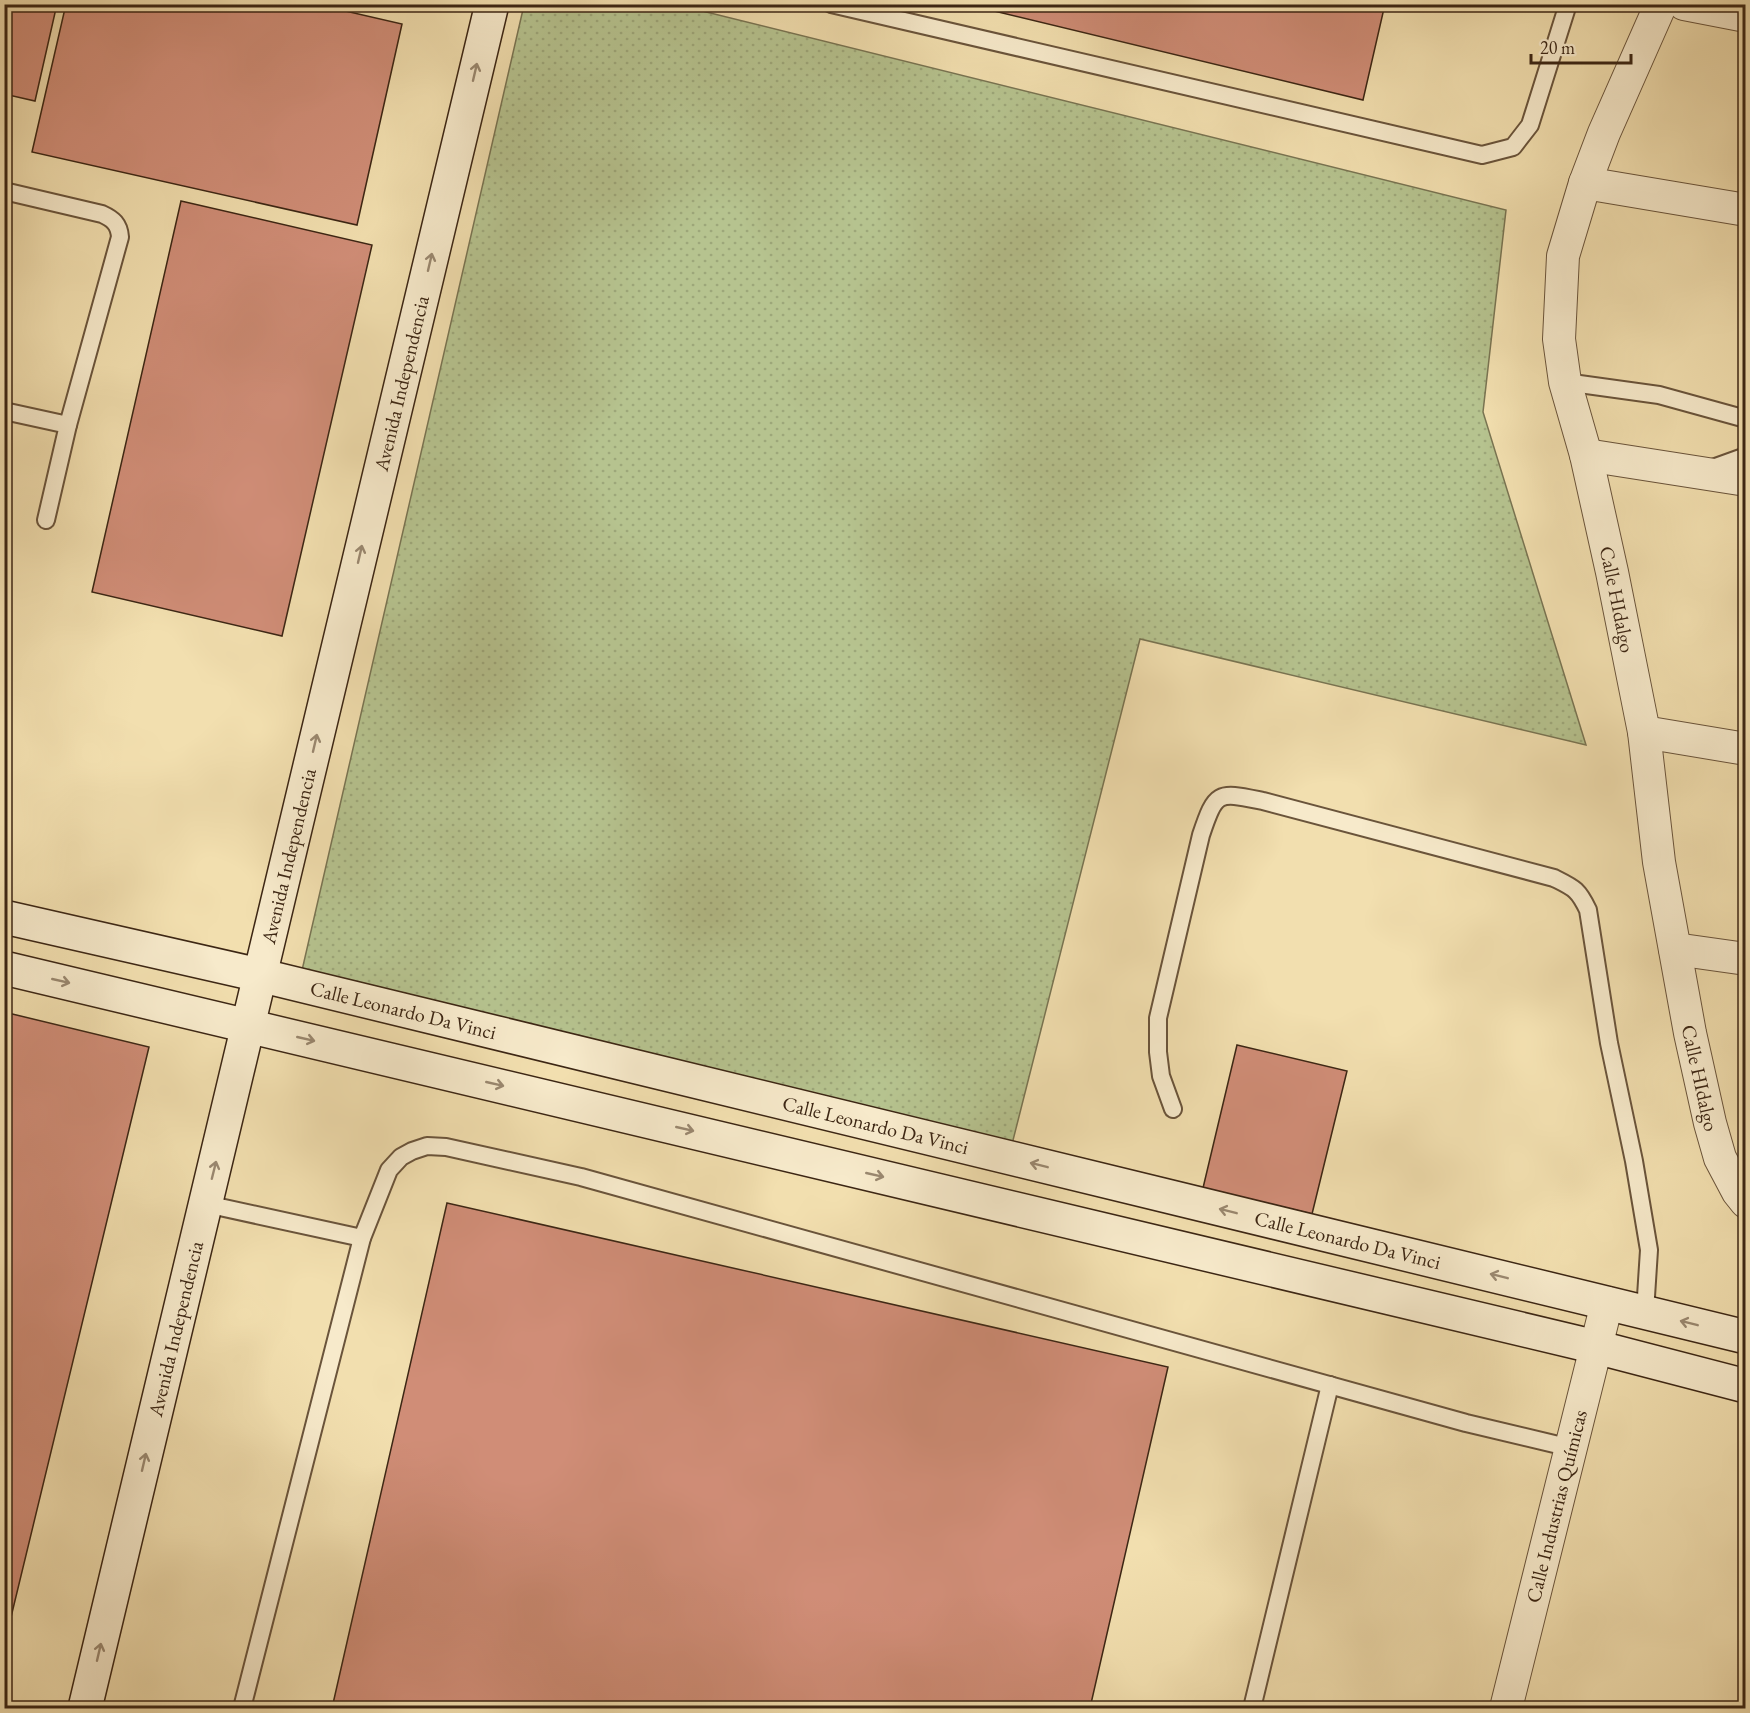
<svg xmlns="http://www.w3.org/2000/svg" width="1750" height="1713" font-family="'EB Garamond',serif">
  <defs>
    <pattern id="grass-dots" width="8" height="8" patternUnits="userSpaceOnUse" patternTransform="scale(1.5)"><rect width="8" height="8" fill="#b6c38f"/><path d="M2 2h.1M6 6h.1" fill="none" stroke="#9da77a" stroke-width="1.8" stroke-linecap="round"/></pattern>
  </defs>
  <rect width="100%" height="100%" fill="#f2dfaf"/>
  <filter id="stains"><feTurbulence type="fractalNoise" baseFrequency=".00333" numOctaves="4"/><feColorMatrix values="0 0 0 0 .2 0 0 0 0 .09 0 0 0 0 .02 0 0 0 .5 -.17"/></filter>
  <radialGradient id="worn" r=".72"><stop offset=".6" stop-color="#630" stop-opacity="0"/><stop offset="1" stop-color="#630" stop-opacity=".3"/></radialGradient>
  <polygon fill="url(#grass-dots)" stroke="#797452" stroke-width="1.5" points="524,5 678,5 1506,210 1483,412 1586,745 1140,639 1009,1156 300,979"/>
  <g fill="#d08d77" stroke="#3c2614" stroke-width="1.5">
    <polygon points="4,4 57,4 35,101 4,94"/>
    <polygon points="66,4 315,4 402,24 357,225 32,152"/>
    <polygon points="965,4 1385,4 1363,100"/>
    <polygon points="181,201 372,245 282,636 92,592"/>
    <polygon points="4,1012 149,1047 4,1646"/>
    <polygon points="1237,1045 1347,1071 1312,1214 1203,1188"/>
    <polygon points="447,1203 1168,1367 1090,1708 332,1708"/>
  </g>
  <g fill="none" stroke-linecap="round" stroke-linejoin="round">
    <g stroke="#6a543b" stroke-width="20">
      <g id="service">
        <polyline points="831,4 1482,155 1513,147 1530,125 1568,4"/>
        <path d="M4 191 102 214C113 219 119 224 120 237L68 425 46 520"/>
        <polyline points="1565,382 1659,395 1746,419"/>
        <polyline points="4,411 68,425"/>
        <polyline points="1710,469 1746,456"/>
        <path d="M1173 1109 1161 1076 1158 1052V1018L1201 835C1216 790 1218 792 1263 801L1554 878C1574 888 1578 889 1588 910L1609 1043 1634 1161 1649 1250 1645 1312"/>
        <polyline points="206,1204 362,1238"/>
        <polyline points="242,1708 362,1238 389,1170 401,1157 412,1151 427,1146 446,1147 581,1177 1466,1423 1571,1448"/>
        <polyline points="1252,1708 1330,1385"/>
      </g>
    </g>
    <g stroke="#6a543b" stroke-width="34">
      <g id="minor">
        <path id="s1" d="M1661 4 1604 133 1585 183 1563 256 1559 339 1565 382 1586 455 1612 572 1644 732 1659 862 1690 1033 1710 1123 1720 1158 1738 1192 1746 1202"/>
        <polyline points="1684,4 1746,16"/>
        <polyline points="1585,183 1746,210"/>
        <polyline points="1586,455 1746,480"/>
        <polyline points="1644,732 1746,749"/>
        <polyline points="1675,949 1746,959"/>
        <path id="s2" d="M1506 1708 1607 1303"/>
      </g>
    </g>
    <g stroke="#3c2614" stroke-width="36">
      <g id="secondary">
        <path id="s3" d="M4 917 259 975 1746 1337"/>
        <polyline points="4,968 1596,1347 1746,1386"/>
        <path id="s4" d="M85 1708 492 4"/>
      </g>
    </g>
    <use href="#service" stroke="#f7eacb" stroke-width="16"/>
    <use href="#minor" stroke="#f7eacb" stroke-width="32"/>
    <use href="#secondary" stroke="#f7eacb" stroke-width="33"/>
  </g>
  <defs><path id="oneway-shaft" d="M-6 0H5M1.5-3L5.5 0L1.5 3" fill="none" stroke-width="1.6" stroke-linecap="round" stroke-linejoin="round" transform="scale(1.5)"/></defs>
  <g stroke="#9a8870">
    <use href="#oneway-shaft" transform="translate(475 72) rotate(-77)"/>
    <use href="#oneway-shaft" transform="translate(430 262) rotate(-77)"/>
    <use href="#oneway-shaft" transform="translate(360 554) rotate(-77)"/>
    <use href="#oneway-shaft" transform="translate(315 743) rotate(-77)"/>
    <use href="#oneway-shaft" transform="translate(61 981) rotate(13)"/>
    <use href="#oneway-shaft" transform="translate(306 1039) rotate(13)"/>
    <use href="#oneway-shaft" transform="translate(495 1084) rotate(13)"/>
    <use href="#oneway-shaft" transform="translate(685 1129) rotate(13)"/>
    <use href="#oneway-shaft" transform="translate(1039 1165) rotate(-166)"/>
    <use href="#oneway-shaft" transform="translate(214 1170) rotate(-76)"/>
    <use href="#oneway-shaft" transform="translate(875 1175) rotate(13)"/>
    <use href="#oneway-shaft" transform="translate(1228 1211) rotate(-166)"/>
    <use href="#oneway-shaft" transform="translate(1499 1276) rotate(-166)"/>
    <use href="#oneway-shaft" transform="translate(1689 1323) rotate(-166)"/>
    <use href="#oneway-shaft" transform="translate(144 1462) rotate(-77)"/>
    <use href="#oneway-shaft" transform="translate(99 1652) rotate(-77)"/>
  </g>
  <g text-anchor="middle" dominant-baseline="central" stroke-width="4.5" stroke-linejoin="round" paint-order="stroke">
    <g font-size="20" fill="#3c2614" stroke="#f7eacb">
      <text stroke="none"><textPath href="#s4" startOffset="1362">Avenida Independencia</textPath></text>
      <text stroke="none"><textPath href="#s1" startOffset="621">Calle HIdalgo</textPath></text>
      <text stroke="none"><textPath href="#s4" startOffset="876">Avenida Independencia</textPath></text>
      <text stroke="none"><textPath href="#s3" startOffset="410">Calle Leonardo Da Vinci</textPath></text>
      <text stroke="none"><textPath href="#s1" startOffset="1107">Calle HIdalgo</textPath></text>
      <text stroke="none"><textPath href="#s3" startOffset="896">Calle Leonardo Da Vinci</textPath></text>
      <text stroke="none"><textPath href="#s3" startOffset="1382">Calle Leonardo Da Vinci</textPath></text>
      <text stroke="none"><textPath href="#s4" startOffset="390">Avenida Independencia</textPath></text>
      <text stroke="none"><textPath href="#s2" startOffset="208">Calle Industrias Químicas</textPath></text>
    </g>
  </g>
  <rect width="1750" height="1713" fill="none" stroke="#f2dfaf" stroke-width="24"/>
  <rect x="6" y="6" width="1738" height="1701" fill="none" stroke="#3c2614" stroke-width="3"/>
  <rect x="12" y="12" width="1726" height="1689" fill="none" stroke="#3c2614" stroke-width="1.5"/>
  <path d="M1531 54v9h100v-9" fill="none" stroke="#3c2614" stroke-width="3"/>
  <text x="1540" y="54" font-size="18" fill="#3c2614" stroke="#f7eacb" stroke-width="4.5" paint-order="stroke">20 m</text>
  <rect width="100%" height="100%" filter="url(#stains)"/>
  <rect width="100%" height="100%" fill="url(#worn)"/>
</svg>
